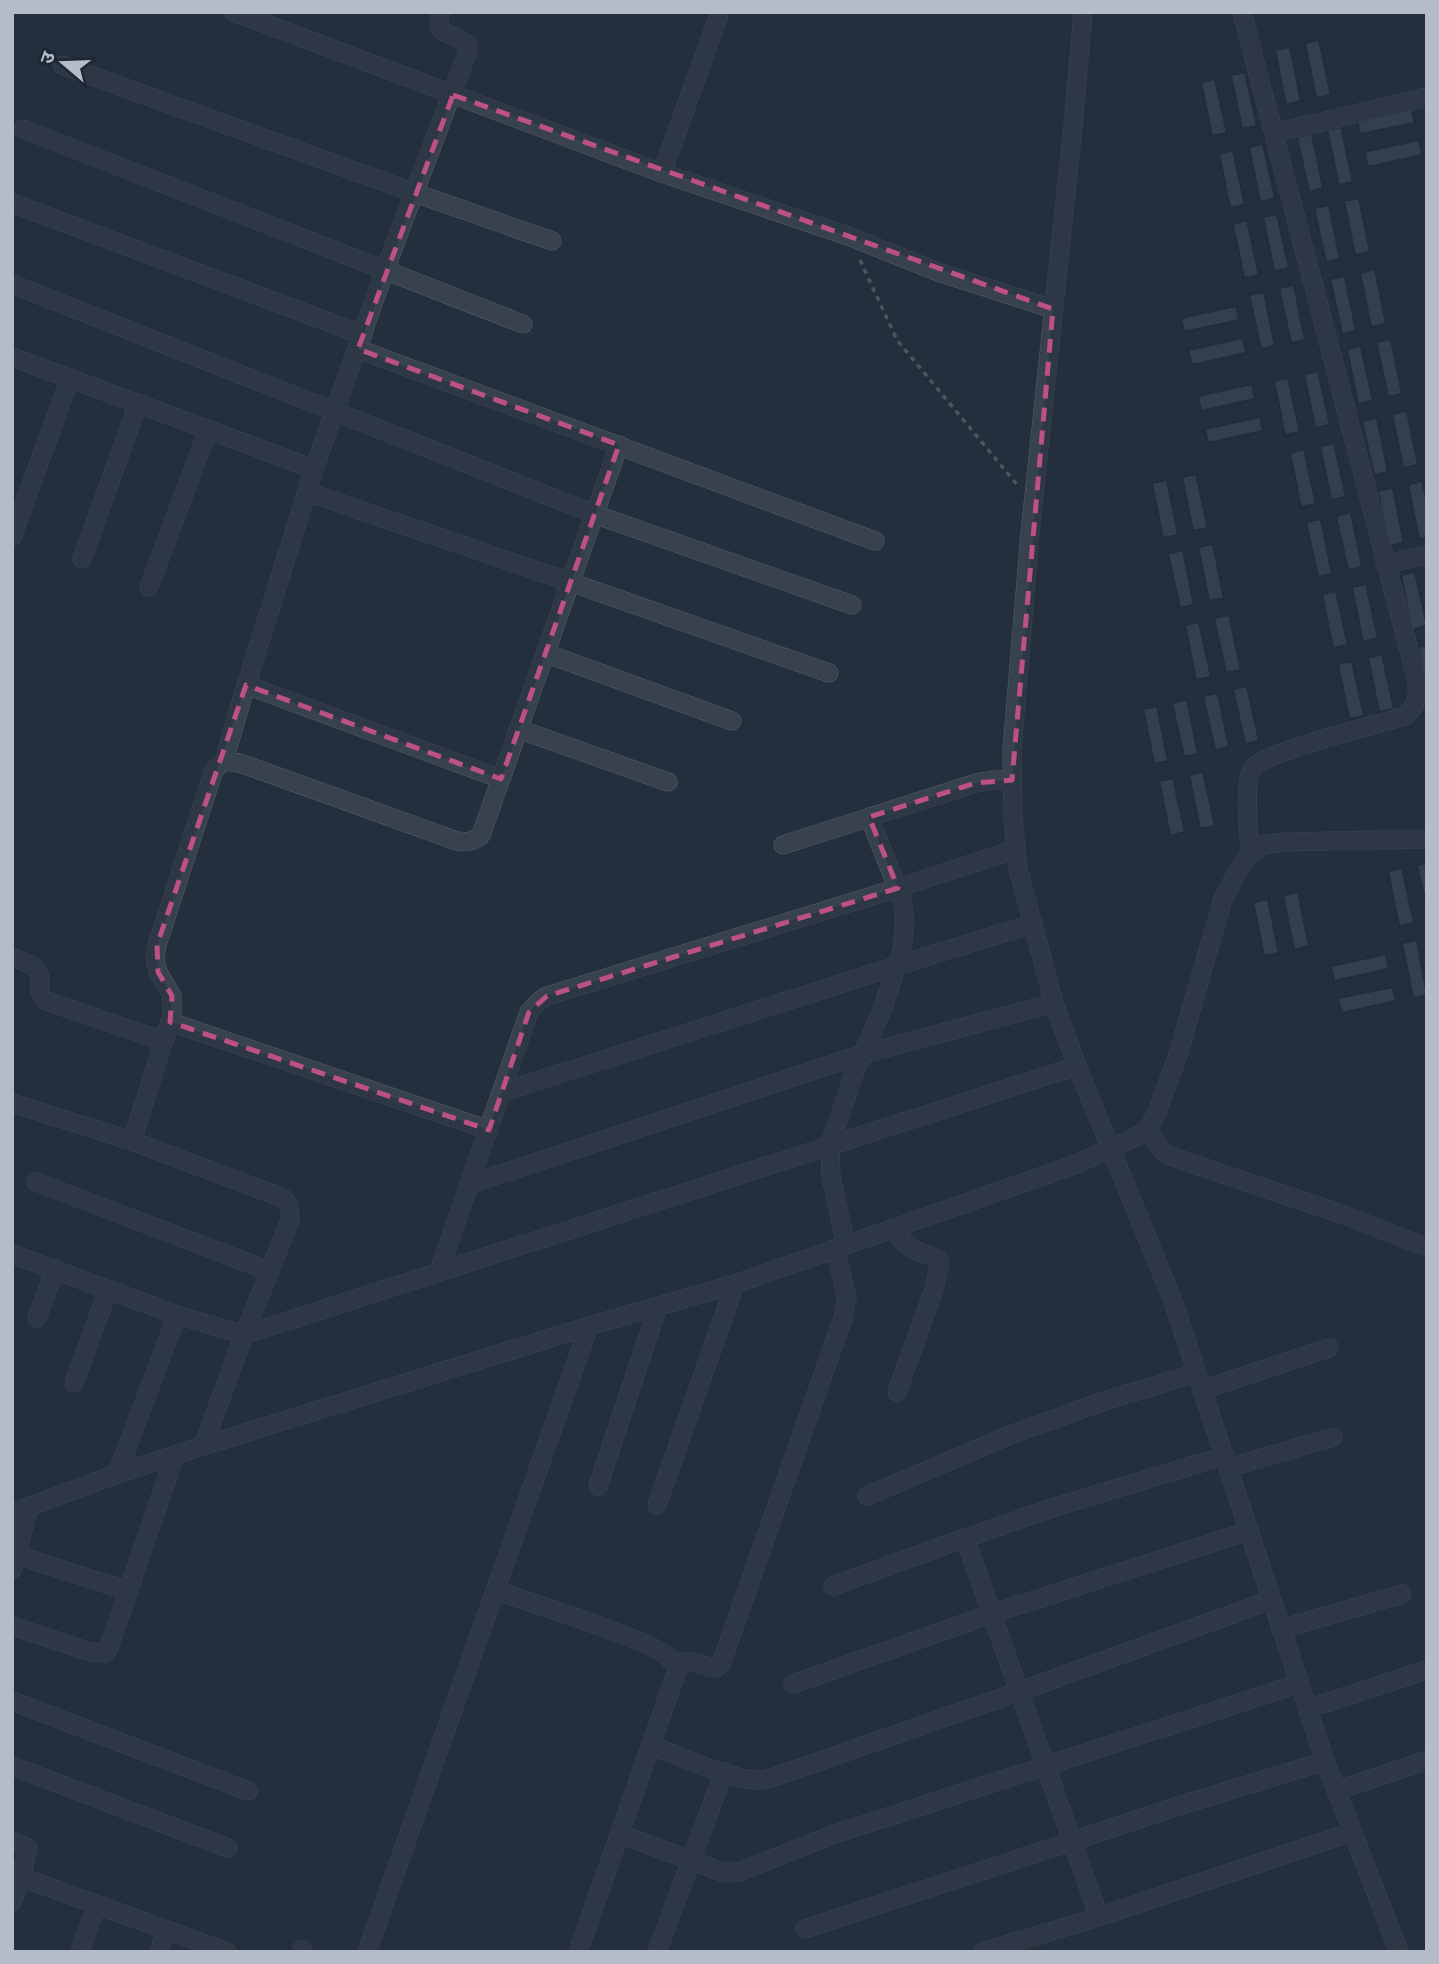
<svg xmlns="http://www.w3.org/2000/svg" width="1439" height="1964" font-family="Ubuntu,'Noto Sans Devanagari',sans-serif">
  <rect width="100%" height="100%" fill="#242f3e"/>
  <g fill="#455162" stroke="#1f2835" stroke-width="2">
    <polygon points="1319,40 1331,95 1316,98 1305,43"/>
    <polygon points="1290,47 1301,101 1286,105 1275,50"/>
    <polygon points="1245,72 1257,126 1242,129 1231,75"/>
    <polygon points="1215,79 1227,133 1212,136 1201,82"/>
    <polygon points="1411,108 1415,123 1360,134 1357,120"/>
    <polygon points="1341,127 1353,182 1339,185 1327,130"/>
    <polygon points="1312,134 1323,188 1309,192 1297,137"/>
    <polygon points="1419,140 1422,155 1368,167 1364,152"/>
    <polygon points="1263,144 1275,198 1260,202 1249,147"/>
    <polygon points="1233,150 1245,205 1230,208 1219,154"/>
    <polygon points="1359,198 1370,252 1355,255 1344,201"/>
    <polygon points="1329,205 1340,259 1326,262 1314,208"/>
    <polygon points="1277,214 1289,268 1274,271 1263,217"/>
    <polygon points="1247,220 1259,275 1244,278 1233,224"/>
    <polygon points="1375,269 1386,324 1371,327 1360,273"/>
    <polygon points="1345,276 1356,331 1342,334 1330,279"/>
    <polygon points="1294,285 1305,340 1291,343 1279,288"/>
    <polygon points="1264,292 1275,346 1261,349 1249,295"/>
    <polygon points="1236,306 1239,320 1184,332 1181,318"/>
    <polygon points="1243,338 1246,353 1192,365 1188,350"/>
    <polygon points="1391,339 1402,394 1388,397 1376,342"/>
    <polygon points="1361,346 1373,401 1358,404 1347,349"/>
    <polygon points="1318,371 1330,425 1315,428 1304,374"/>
    <polygon points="1288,378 1300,432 1285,435 1274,381"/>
    <polygon points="1252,384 1255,399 1201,411 1198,396"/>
    <polygon points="1407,411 1418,465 1403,468 1392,414"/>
    <polygon points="1260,417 1263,431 1208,443 1205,429"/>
    <polygon points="1377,418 1388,472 1374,475 1362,421"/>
    <polygon points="1334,443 1346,497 1331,500 1320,446"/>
    <polygon points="1304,449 1316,504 1301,507 1290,453"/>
    <polygon points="1196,474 1208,528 1193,531 1182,477"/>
    <polygon points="1167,480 1178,535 1163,538 1152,483"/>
    <polygon points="1422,481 1427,501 1427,537 1419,539 1408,485"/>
    <polygon points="1393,488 1404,543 1389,546 1378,491"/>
    <polygon points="1351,512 1362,567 1348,570 1336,516"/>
    <polygon points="1321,519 1332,574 1318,577 1306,522"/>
    <polygon points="1213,544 1224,598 1209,601 1198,547"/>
    <polygon points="1183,550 1194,605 1180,608 1168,554"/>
    <polygon points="1415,572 1427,626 1412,630 1401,575"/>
    <polygon points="1366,584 1378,638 1363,642 1352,587"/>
    <polygon points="1336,591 1348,645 1333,648 1322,594"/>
    <polygon points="1229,615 1241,670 1226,673 1214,618"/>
    <polygon points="1199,622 1211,677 1196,680 1185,625"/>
    <polygon points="1427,645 1427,690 1418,647"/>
    <polygon points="1382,654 1394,709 1379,712 1368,658"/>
    <polygon points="1352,661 1364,716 1349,719 1338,664"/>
    <polygon points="1247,686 1259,741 1245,744 1233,689"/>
    <polygon points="1218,693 1229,747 1215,750 1203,696"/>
    <polygon points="1187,699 1198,754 1184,757 1172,703"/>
    <polygon points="1157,706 1168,761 1154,764 1143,709"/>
    <polygon points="1203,771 1215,826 1200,829 1189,775"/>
    <polygon points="1173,778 1185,832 1170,836 1159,781"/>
    <polygon points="1427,863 1427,908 1417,865"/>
    <polygon points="1402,868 1414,923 1399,926 1388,871"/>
    <polygon points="1298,892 1309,946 1294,950 1283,895"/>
    <polygon points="1268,899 1279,953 1264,956 1253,902"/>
    <polygon points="1417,940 1427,995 1413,998 1402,943"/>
    <polygon points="1386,954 1389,969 1334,981 1331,966"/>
    <polygon points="1393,987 1396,1001 1342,1013 1338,998"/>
  </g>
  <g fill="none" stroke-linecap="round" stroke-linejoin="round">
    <g stroke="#565f6c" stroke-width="19">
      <g id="minor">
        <polyline points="234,12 662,173 848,236 938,272 1053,309"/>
        <polyline points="1083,12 1073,126 1030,533 1012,750 1013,817 1018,869 1054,1003 1077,1066 1173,1301 1325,1761 1399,1952"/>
        <path d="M1242 12 1417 681C1418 697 1418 705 1405 716 1379 724 1266 751 1253 768 1243 782 1249 835 1250 854"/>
        <polyline points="62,65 415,193 552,241"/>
        <polyline points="23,129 523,324"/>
        <polyline points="1274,133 1427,97"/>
        <polyline points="662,173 720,12"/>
        <polyline points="12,203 363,335"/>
        <polyline points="12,284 594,514 852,605"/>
        <polyline points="358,349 875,541"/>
        <polyline points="12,357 314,469"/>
        <polyline points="307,492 570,582 829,673"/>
        <polyline points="12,537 70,378"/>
        <polyline points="82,559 138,404"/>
        <polyline points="1385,564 1427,555"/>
        <polyline points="149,587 208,430"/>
        <polyline points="545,653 732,721"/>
        <polyline points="246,685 501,779"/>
        <polyline points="518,729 668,782"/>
        <path d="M224 761 243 695 314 469 385 270 468 51V45C454 31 432 38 441 12"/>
        <polyline points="783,845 976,783 995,780 1012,780"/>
        <path d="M12 957C19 960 29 963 35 968 46 979 33 990 46 1001L164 1041"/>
        <polyline points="170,1022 489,1130"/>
        <path d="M502 1092C679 1037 855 977 1033 924"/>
        <polyline points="12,1103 132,1141 283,1198 289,1206 290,1220 244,1335 203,1446"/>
        <polyline points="1148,1129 1158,1145 1167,1155 1344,1215 1423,1246"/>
        <path d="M132 1141 172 1015V996L158 972 155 959 157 945 214 770 224 761 240 763 457 841C467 842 473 842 481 835L619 445"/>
        <polyline points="36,1182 269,1271"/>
        <polyline points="470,1184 863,1054 1054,1003"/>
        <path d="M893 1228C899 1236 904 1244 913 1249 922 1254 931 1254 939 1261V1268L933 1292 897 1392"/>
        <polyline points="846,1244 831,1177 830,1144 855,1071 883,1008 902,949 905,922 902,899 869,817"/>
        <polyline points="12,1254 177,1315 244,1335 1077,1066"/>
        <polyline points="439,1271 529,1012 538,1002 547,996 898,888 1016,849"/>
        <polyline points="37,1318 55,1269"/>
        <polyline points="74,1383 108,1290"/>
        <polyline points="1202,1390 1329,1348"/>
        <polyline points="1228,1468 1333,1437"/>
        <polyline points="117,1474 177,1315"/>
        <polyline points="598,1486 658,1307"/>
        <polyline points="867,1496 1010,1435 1104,1401 1197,1373"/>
        <polyline points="657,1505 735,1284"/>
        <polyline points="12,1513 117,1474 203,1446 589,1326 735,1284 1074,1165 1134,1138 1148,1129 1156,1115 1178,1055 1223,899 1238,871 1250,854 1263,845 1282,842 1427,839"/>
        <polyline points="965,1538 1099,1917"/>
        <polyline points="17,1555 128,1591"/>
        <polyline points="12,1570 29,1507"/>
        <polyline points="833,1586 965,1538 1062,1505 1224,1456"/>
        <polyline points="495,1590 600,1626 649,1645 667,1656 678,1668"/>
        <polyline points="12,1626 90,1652 105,1653 109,1647 175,1455"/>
        <polyline points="1281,1629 1402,1594"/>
        <polyline points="793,1684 991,1614 1249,1531"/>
        <polyline points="12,1701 248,1791"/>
        <polyline points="1307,1709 1426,1670"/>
        <path d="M651 1745C678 1756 733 1781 761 1780 766 1780 772 1777 777 1776L1018 1692 1271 1600"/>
        <polyline points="12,1766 228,1848"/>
        <polyline points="1336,1791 1427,1760"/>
        <polyline points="620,1834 722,1872 739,1872 832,1835 1298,1684"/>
        <polyline points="12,1841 28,1848 21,1877 12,1902"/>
        <polyline points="21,1877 227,1952"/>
        <polyline points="805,1929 1185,1804 1325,1761"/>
        <polyline points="80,1952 96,1906"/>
        <polyline points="159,1952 166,1931"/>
        <polyline points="301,1952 302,1949"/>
        <polyline points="367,1952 589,1326"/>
        <path d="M578 1952 678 1668 682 1662C694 1659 704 1668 716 1668L721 1664 843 1318 847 1298 835 1248"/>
        <polyline points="657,1952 724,1772"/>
        <polyline points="982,1952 1099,1917 1352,1832"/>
      </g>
    </g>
    <polyline stroke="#44595c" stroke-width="3.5" stroke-dasharray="5 5" stroke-linecap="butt" points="860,260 897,340 1019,487"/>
    <use href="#minor" stroke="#38414e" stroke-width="18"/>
  </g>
  <path d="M0 0H1439V1964H0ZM453 95 1053 309 1012 780 976 783 869 817 898 888 547 996 529 1012 489 1130 170 1022 172 996 158 972 157 945 246 685 501 779 619 445 358 349Z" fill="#242f3e" fill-opacity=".55" fill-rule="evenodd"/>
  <path fill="none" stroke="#bd5182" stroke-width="5" stroke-dasharray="14 9" stroke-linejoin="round" d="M453 95 1053 309 1012 780 976 783 869 817 898 888 547 996 529 1012 489 1130 170 1022 172 996 158 972 157 945 246 685 501 779 619 445 358 349Z"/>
  <rect width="1439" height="1964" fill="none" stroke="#b4bcc9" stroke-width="28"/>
  <g transform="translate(63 63) rotate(289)" stroke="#1d2633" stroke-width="5" paint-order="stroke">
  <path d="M0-5L12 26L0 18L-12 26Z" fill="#b4bcc9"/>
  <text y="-10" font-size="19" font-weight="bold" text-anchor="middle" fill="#b4bcc9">उ</text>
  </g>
</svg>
